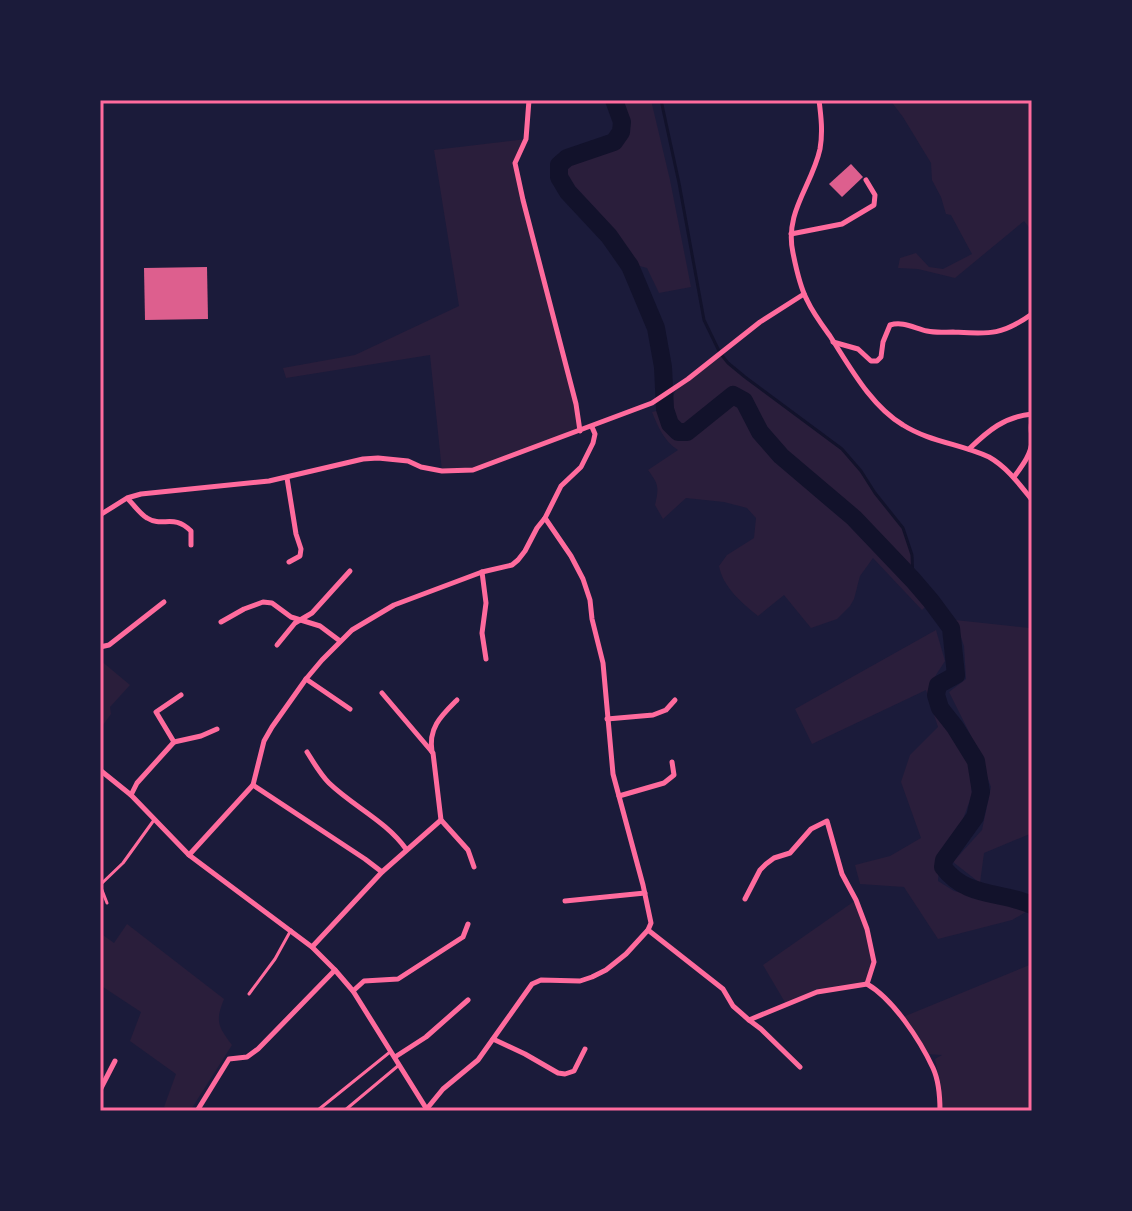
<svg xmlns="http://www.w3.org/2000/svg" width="1132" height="1211" font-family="Quicksand,sans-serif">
  <rect width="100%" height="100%" fill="#1b1b3a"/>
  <g fill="#2a1e3b">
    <path d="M619 100H651L670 180 691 287 659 293 647 268 636 265C629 257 624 247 617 239 603 222 563 190 564 168L571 162 615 148 625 137 624 118Z"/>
    <polygon points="890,100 1032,100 1032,231 1024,221 955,278 918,269 898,268 900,258 916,253 929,267 943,269 972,254 951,215 946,214 941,197 932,180 931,163 903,117"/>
    <polygon points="526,139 515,163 576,404 580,431 473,470 442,471 430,355 286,378 283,368 355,355 459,306 434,150"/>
    <path d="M719 354 745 377 842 449 861 471 875 493 903 528 912 555 913 580 931 601 922 610 873 558 860 576 854 599 850 606 837 619 811 628 784 595 758 616C741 602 723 587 719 566L727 555 754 538 756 518 747 508 724 502 686 498 663 519 655 505C659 487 659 485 648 470L678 450C664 441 658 427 652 412L665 409 664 400 673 396 678 386Z"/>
    <polygon points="955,620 1029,628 1032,631 1032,833 984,853 980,883 953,862 982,830 991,787 974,742 949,692 966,679 964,646"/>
    <polygon points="936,630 945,661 934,678 931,695 944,724 969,763 972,794 961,825 940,855 938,881 954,891 1031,909 1012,920 938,939 904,887 860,884 855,865 890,856 921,838 901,782 910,755 938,727 926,690 812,744 795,709"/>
    <polygon points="100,660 130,685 110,707 111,714 100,729"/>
    <polygon points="856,900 874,962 867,984 817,992 786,1004 763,965"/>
    <path d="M127 924 224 999C215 1022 218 1026 232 1045L190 1111H170L164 1107 176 1074 130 1041 141 1012 100 985V933L114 943Z"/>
    <polygon points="1032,964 1032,1111 941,1111 941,1088 935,1059 942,1055 926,1054 903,1017"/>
  </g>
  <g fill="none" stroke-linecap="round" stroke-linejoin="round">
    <polyline stroke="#12122b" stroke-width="3" points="661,100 679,183 704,320 720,353 728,363 745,377 842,449 861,471 875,493 903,528 912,555 913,580"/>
    <path stroke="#12122b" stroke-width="18" d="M614 100 622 122 621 132 614 142 567 158 559 165V177L568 192 609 236 630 266 656 328 663 367 665 409 670 424 678 432H687L733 395 744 401 760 432 781 456 854 518 913 580 931 601 951 628 956 675 938 685 936 695 940 708 955 727 976 761 981 792 975 817 944 860 943 867C966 898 1000 891 1032 905"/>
  </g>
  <g fill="#dd5f8e">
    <polygon points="851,164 863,177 842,197 829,184"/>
    <polygon points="207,267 208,319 145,320 144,268"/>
  </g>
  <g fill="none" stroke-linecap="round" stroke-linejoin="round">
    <g stroke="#ff6b9d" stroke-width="3">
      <polyline points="107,903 100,885 123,863 154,820"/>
      <polyline points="249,994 275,959 291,930"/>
      <polyline points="314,1111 318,1110 390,1052"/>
      <polyline points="344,1111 399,1065"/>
    </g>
    <g stroke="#ff6b9d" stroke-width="5">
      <polyline points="529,100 526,139 515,163 523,200 576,404 580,431"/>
      <path d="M819 100C821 116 823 132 820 149 812 186 784 212 793 253 796 268 800 287 807 300 813 313 822 325 830 336 850 367 871 406 903 425 930 442 961 444 989 457 1007 467 1020 485 1032 500"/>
      <polyline points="791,234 842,224 874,205 875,195 866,180"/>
      <path d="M833 342 858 349 871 361H877L881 357 883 342 890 325C903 321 914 328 927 331 936 333 944 332 953 332 989 334 1001 336 1032 314"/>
      <path d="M969 449C989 430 1004 417 1032 414"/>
      <path d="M1014 477C1022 466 1031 455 1032 441 1032 433 1030 428 1032 421"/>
      <polyline points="287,478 296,534 301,549 300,556 289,562"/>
      <path d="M128 499C133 504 140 514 147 518 163 528 173 513 191 531V545"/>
      <polyline points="100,515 127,498 141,494 269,481 363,459 378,458 408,461 421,467 442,471 473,470 652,403 688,379 760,322 804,294"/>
      <polyline points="482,572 486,603 482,633 486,659"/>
      <polyline points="221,622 244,609 263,602 272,603 291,617 320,626 340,641"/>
      <polyline points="277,645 295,623 312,613 350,571"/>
      <polyline points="100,647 109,645 164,602"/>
      <polyline points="306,679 350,709"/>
      <polyline points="382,693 433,753 441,820 468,850 474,867"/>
      <polyline points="607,719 653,715 666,710 675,700"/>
      <polyline points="174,742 201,736 217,729"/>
      <path d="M307 752C314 763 320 774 329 783 354 807 386 821 406 849"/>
      <path d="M432 752C428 728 441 716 457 700"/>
      <polyline points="100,770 131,795 189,855 312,947 335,970 353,991 426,1108"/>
      <polyline points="253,785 365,859 382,872"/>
      <polyline points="131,795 137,783 174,742 156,712 181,695"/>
      <polyline points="619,796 664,783 674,775 672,762"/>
      <polyline points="189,855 253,785 264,741 272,727 306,679 322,660 352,630 394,605 482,572 512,565 518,560 525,551 537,528 545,518 561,486 581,467 593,443 595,434 592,427"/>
      <path d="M745 899 760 870 766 864 774 858 790 853 811 829 827 821 842 874 856 900 867 929 874 962 867 984C893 999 920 1040 933 1068 939 1081 940 1097 940 1111"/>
      <polyline points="565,901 645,893"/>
      <polyline points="648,930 723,989 733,1006 749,1020 817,992 867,984"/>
      <polyline points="312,947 382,872 441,820"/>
      <polyline points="353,991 364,981 398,979 463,937 468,924"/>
      <polyline points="749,1020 761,1029 800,1067"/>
      <polyline points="493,1039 525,1054 558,1073 565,1074 574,1071 585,1049"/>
      <polyline points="395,1057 426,1037 468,1000"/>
      <polyline points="100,1090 115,1061"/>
      <polyline points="197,1111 229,1059 247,1057 258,1049 335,970"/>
      <polyline points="425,1111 443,1089 478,1060 532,984 541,980 580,981 592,977 606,970 626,954 648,930 651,923 643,885 613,774 603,663 592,619 590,600 583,579 571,556 545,518"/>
    </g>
  </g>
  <rect width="1132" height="1211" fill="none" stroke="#1b1b3a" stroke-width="204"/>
  <rect x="102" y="102" width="928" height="1007" fill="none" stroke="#ff6b9d" stroke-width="3"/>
</svg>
